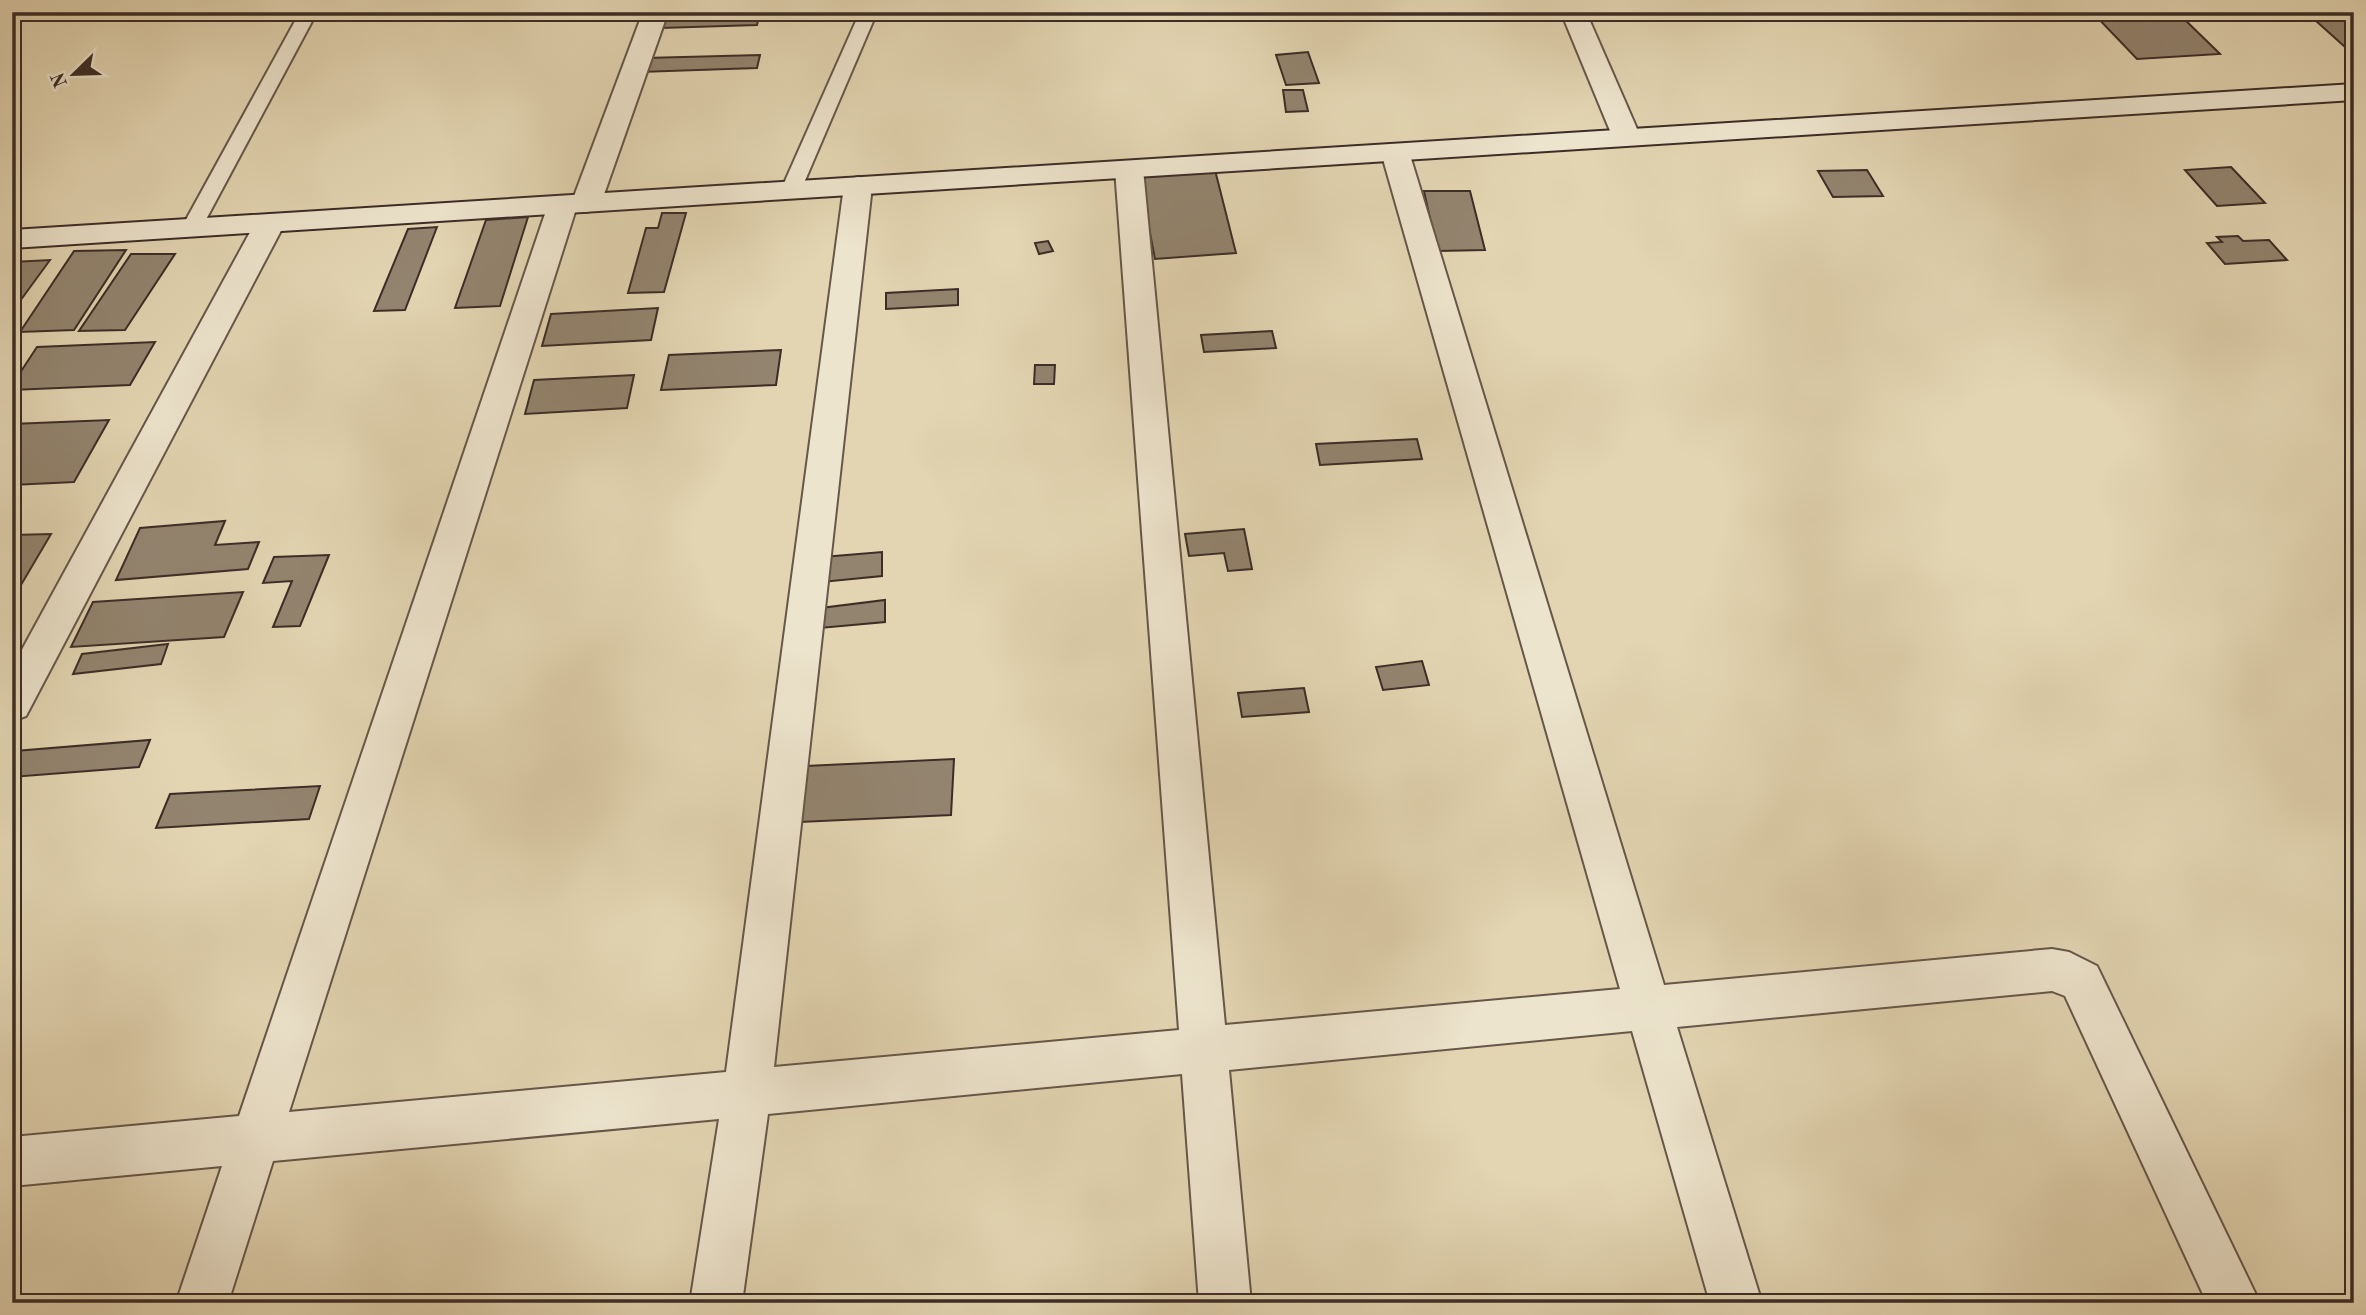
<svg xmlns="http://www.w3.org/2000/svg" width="2366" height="1315" font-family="'Old Standard TT',serif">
  <rect width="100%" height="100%" fill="#e3d5b2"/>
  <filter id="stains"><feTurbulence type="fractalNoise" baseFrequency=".00286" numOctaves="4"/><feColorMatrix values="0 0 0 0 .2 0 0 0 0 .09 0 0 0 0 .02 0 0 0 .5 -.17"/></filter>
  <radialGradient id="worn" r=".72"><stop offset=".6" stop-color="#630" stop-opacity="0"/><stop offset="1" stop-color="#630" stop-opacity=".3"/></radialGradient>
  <g fill="#93846f" stroke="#3c2d27" stroke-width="2">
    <polygon points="666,12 760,12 757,25 661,28"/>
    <polygon points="2092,12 2177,12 2220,54 2137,59"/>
    <polygon points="2306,12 2339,12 2354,25 2354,55"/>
    <polygon points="1308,52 1319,83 1286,85 1276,55"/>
    <polygon points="760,55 757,68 640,72 645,58"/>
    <polygon points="1283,90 1303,90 1308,111 1286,112"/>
    <polygon points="2231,167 2265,203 2217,206 2185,170"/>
    <polygon points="1215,170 1236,253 1155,259 1139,176"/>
    <polygon points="1867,170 1883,196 1833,197 1818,171"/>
    <polygon points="1424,191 1470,191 1485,250 1437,251"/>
    <polygon points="662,213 686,213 664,292 628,293 646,228 658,228"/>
    <polygon points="528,217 500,306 455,308 486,220"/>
    <polygon points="437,227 405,310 374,311 408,229"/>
    <polygon points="2238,236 2243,241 2269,240 2287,260 2225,264 2207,243 2222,242 2217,237"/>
    <polygon points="1048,241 1053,251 1039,254 1035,243"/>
    <polygon points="126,250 74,330 20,332 74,251"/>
    <polygon points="131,254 175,254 125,330 79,331"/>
    <polygon points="50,260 12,312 12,262"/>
    <polygon points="958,289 958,305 886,309 886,293"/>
    <polygon points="658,308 651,340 542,346 551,314"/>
    <polygon points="1272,331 1276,348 1204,352 1201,335"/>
    <polygon points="155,342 130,385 12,390 12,385 37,347"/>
    <polygon points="781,350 776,385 661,390 669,355"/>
    <polygon points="1035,365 1055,365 1054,384 1034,384"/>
    <polygon points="634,375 627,408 525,414 534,380"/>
    <polygon points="109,420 74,482 12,485 12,424"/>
    <polygon points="1417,439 1422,459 1320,465 1316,444"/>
    <polygon points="225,521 215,545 259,542 248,569 116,580 140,528"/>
    <polygon points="1244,529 1252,569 1228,571 1224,553 1189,556 1185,534"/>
    <polygon points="51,534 18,590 12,590 12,535"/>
    <polygon points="882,552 882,576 822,582 823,557"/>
    <polygon points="329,555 300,626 273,627 292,581 263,583 274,557"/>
    <polygon points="243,592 224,637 71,647 93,602"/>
    <polygon points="885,600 885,622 820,628 821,608"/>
    <polygon points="168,644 161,664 73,674 82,654"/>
    <polygon points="1422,661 1429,685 1383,690 1376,667"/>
    <polygon points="1304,688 1309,712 1242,717 1238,693"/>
    <polygon points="150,740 139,767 12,777 15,751"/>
    <polygon points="954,759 951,815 800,822 806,766"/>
    <polygon points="320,786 309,819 156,828 170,794"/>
  </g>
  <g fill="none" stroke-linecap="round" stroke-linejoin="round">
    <g stroke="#66574a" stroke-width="4">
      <g id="lane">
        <polygon points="300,12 317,12 202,227 199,231 185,231 182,227"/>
        <polygon points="860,12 877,12 801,190 791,196 784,194 781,190"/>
      </g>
    </g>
    <g stroke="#66574a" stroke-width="4">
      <g id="street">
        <polygon points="643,12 668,12 601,203 596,209 586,212 576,209 289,1112 726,1072 844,186 848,180 858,177 868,180 872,186 774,1067 1179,1030 1115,169 1119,163 1129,161 1139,163 1143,169 1225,1025 1620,989 1381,152 1385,146 1395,144 1405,146 1409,152 1664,985 2052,949 2069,952 2097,966 2260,1303 2207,1303 2065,996 2052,991 1677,1027 1762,1303 1710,1303 1632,1031 1229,1070 1251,1303 1199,1303 1182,1074 768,1114 742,1303 690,1303 719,1119 273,1161 228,1303 176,1303 222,1166 12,1186 12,1137 239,1116 548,205 553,199 563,196 573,199"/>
        <polygon points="1561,12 1586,12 1641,138 1637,144 1617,144 1613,138"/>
        <polygon points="270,214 280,217 285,223 26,716 12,721 12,668 255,223 260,217"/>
      </g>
    </g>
    <g stroke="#3c2d27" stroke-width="4">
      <polygon id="secondary" points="2354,84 2354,100 12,248 12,230"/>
    </g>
    <use href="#lane" fill="#ede4cd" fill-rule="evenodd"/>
    <use href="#street" fill="#ede4cd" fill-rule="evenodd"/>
    <use href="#secondary" fill="#ede4cd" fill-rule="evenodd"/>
  </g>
  <rect width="2366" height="1315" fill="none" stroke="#e3d5b2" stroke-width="42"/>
  <rect x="14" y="14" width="2338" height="1287" fill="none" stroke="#3c2d27" stroke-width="3.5"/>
  <rect x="21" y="21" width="2324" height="1273" fill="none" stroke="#3c2d27" stroke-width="2"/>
  <g transform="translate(74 74) rotate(247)" stroke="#ede4cd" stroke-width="5" paint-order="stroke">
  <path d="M0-5L12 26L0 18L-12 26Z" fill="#3c2d27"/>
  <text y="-10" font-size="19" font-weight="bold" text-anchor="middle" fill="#3c2d27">N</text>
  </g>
  <rect width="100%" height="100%" filter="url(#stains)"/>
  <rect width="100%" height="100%" fill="url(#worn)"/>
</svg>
